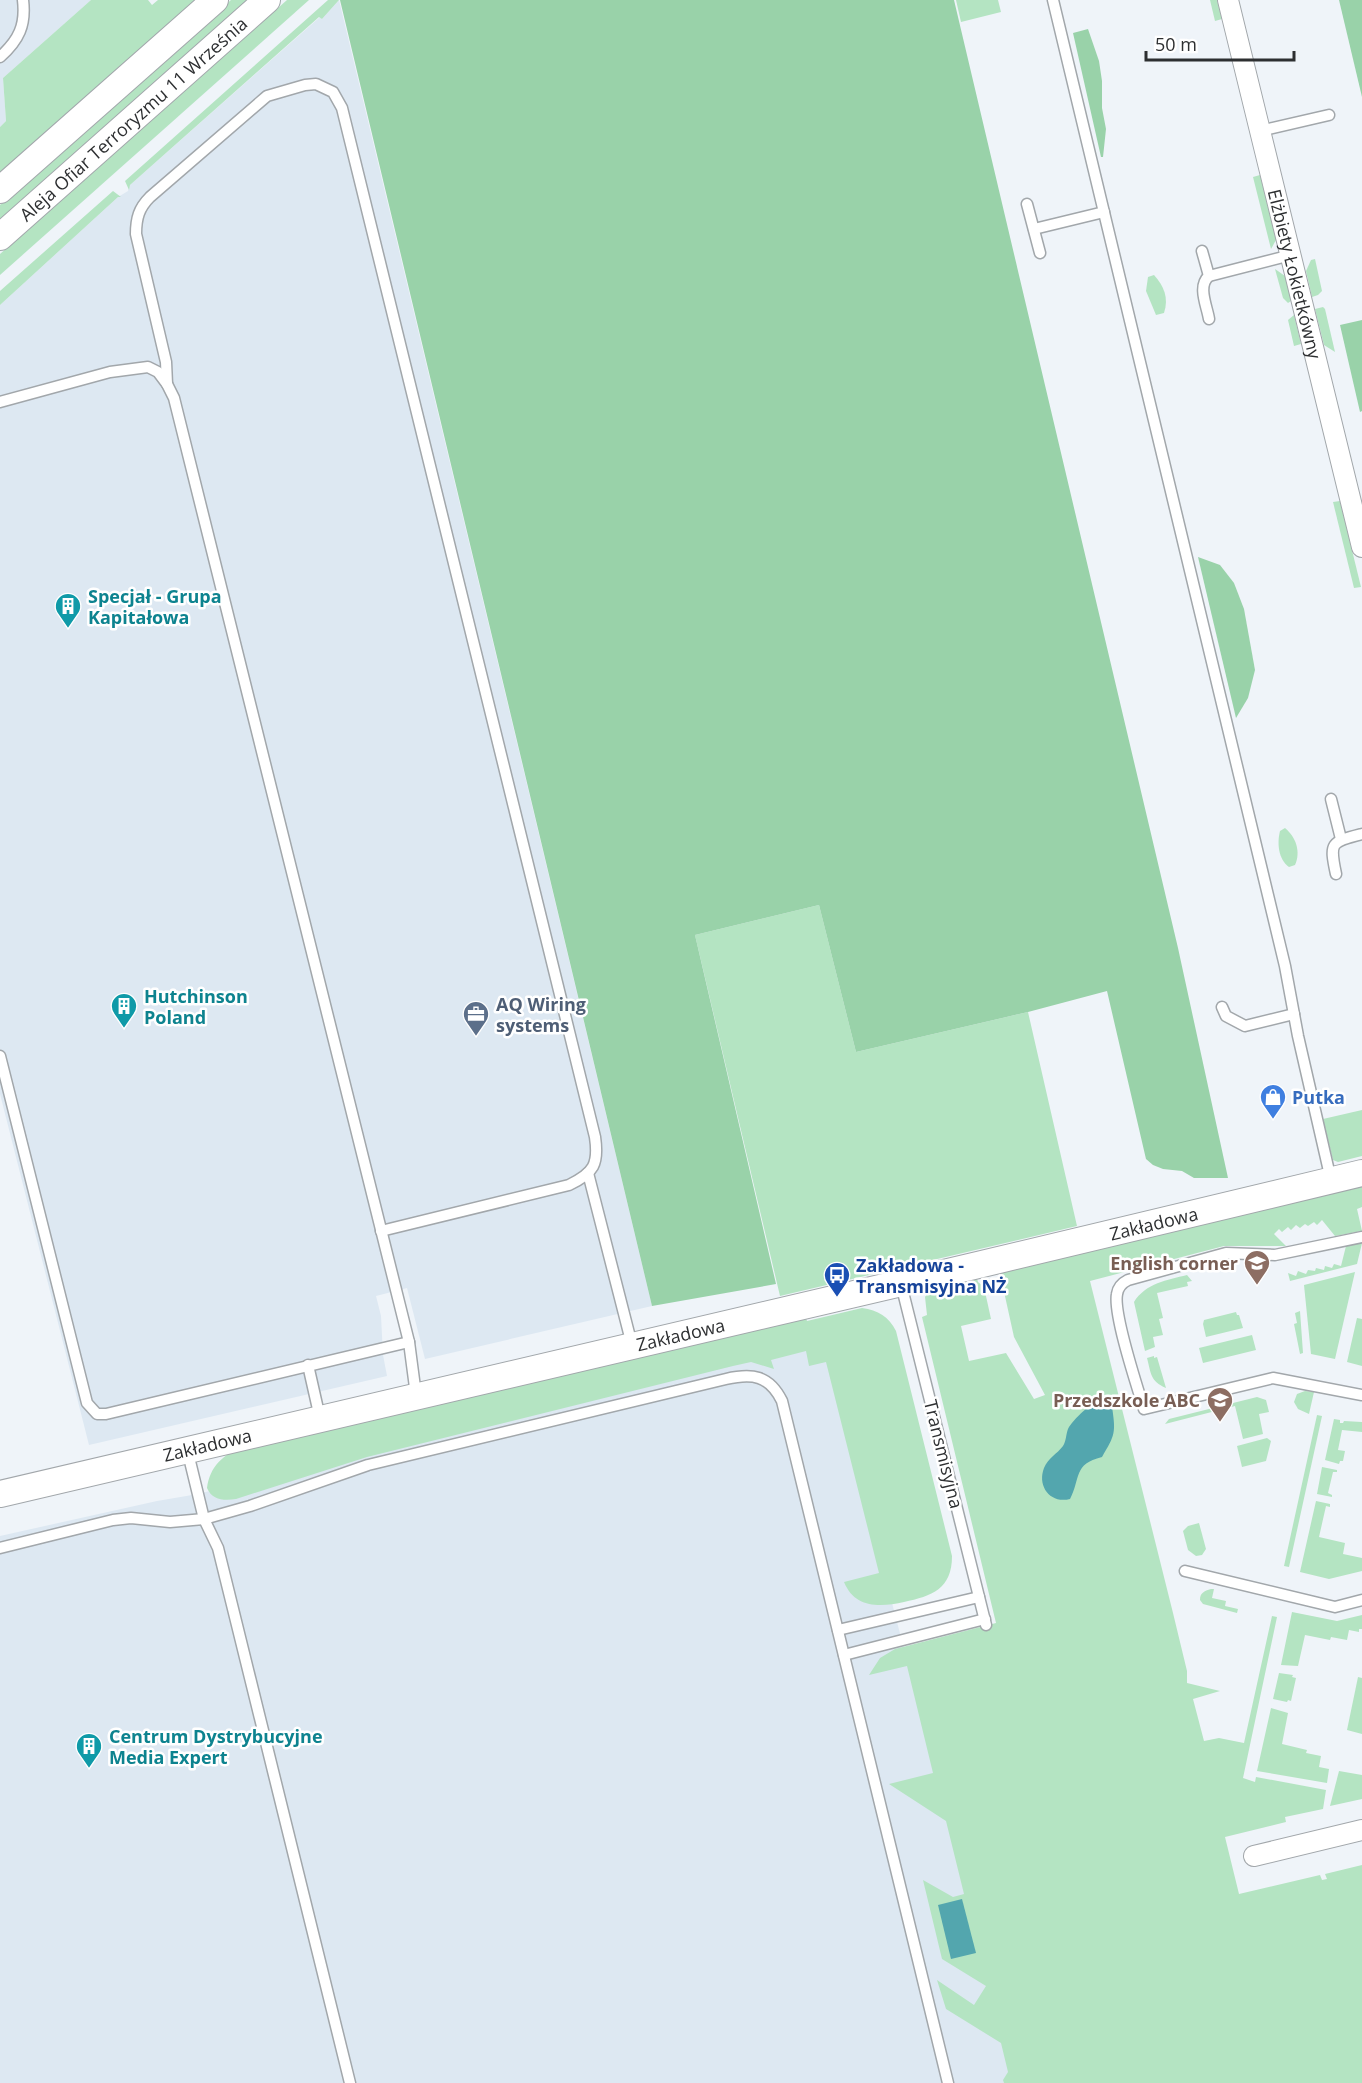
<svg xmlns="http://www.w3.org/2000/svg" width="1362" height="2083" font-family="'Open Sans',sans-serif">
  <rect width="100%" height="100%" fill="#eff4f9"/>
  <g fill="#dde8f2">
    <polygon points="0,0 91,0 3,78 6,121 0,127"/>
    <polygon points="339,0 652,1306 425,1359 407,1288 376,1296 381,1316 383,1355 387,1376 89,1445 0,1094 0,305 118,197 128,191 130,185 320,17 322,19"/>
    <polygon points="804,1341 826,1353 1006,2035 1010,2083 0,2083 0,1536 157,1501 198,1494"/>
  </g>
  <g fill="#b4e4c2">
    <polygon points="91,0 148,0 152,5 158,0 195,0 0,173 0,127 6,121 3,78"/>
    <polygon points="231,0 251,0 0,223 0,205"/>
    <polygon points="287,0 309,0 0,275 0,254"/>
    <polygon points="328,0 339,0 322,19 319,17 130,185 129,190 125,181"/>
    <polygon points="956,0 998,0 1001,12 961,22"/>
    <polygon points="1210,0 1217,0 1222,19 1215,21"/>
    <polygon points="1260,175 1276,240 1271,249 1253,177"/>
    <polygon points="113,191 121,197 118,197 0,305 0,291"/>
    <polygon points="1315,259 1322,291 1318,295 1312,297 1306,271 1311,260"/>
    <polygon points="1275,269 1285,276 1291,301 1288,303 1283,298"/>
    <path d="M1154 275C1164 286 1169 298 1164 313L1156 315 1146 291 1148 277Z"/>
    <polygon points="1323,307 1325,309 1335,352 1324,345 1315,309"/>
    <polygon points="1294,315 1301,344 1294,346 1288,320"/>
    <polygon points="1340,501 1361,587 1354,588 1333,502"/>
    <path d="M1285 828C1296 837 1301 852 1295 865L1289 867C1278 859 1277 843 1280 831Z"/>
    <polygon points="819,905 856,1052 1028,1012 1077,1226 780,1296 695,935"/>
    <polygon points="1362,1110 1362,1156 1338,1162 1333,1160 1323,1119"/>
    <polygon points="1362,1182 1362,1207 1357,1209 1362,1231 1335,1236 1322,1220 1317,1225 1314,1222 1308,1226 1305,1224 1300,1228 1296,1225 1291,1230 1288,1227 1282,1232 1279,1229 1274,1234 1286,1246 1224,1246 1090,1281 1173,1613 1187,1671 1187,1683 1220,1691 1193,1699 1204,1741 1219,1738 1244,1743 1272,1616 1277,1617 1243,1778 1255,1782 1256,1777 1326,1790 1323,1809 1285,1817 1286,1822 1225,1837 1239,1894 1320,1875 1322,1880 1327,1879 1325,1874 1362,1865 1362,2083 1004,2083 1003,2080 1008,2072 1001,2043 946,2009 937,1980 974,2005 986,1986 942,1959 923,1880 953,1897 964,1894 946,1821 889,1784 933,1773 907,1666 869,1675 880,1658 895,1649 996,1623 922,1317 927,1315 925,1297 928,1292 976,1275 978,1282 984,1287 991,1319 961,1326 969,1361 1006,1353 1034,1399 1045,1395 1014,1337 999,1269"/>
    <polygon points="1362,1243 1357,1264 1290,1281 1288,1273 1296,1276 1298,1271 1306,1274 1308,1270 1315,1271 1316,1268 1324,1270 1325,1266 1332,1268 1334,1264 1341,1266 1346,1246"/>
    <polygon points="1355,1272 1335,1359 1311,1354 1304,1285"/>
    <path d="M1187 1275 1192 1281 1187 1282 1188 1286 1157 1293 1163 1318 1159 1319 1163 1335 1153 1337 1155 1347 1145 1351 1134 1302C1146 1283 1167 1280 1187 1275Z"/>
    <path d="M862 1308C878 1310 889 1317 896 1331L952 1556C952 1589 932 1596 904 1602 881 1607 855 1609 844 1582L879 1573 826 1362 809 1366 806 1351 771 1360 774 1369 751 1362 733 1366 367 1457 236 1499C224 1501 212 1500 207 1488 210 1466 223 1455 242 1447L805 1315 807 1321Z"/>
    <polygon points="1300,1311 1303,1353 1300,1354 1294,1324 1297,1323 1295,1313"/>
    <polygon points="1236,1312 1237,1315 1239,1315 1243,1328 1206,1337 1203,1324 1204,1320"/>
    <polygon points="1357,1318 1362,1319 1362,1366 1347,1362"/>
    <polygon points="1252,1335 1256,1350 1203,1363 1199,1348"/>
    <path d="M1154 1356V1358L1157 1357 1166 1388C1150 1381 1151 1373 1147 1358Z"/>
    <polygon points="1305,1391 1314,1392 1309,1414 1298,1409 1294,1402 1297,1394"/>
    <polygon points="1257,1397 1266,1400 1269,1412 1259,1414 1263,1434 1243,1439 1235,1406 1165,1424 1169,1419"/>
    <polygon points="1317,1415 1322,1416 1289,1567 1284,1566"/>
    <polygon points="1334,1419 1340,1420 1340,1423 1343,1423 1344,1421 1362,1422 1362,1432 1342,1430 1338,1450 1345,1451 1343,1461 1340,1461 1339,1464 1325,1460"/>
    <polygon points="1267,1438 1271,1441 1266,1461 1242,1467 1237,1446"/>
    <polygon points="1322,1467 1337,1470 1337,1472 1333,1472 1328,1493 1332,1495 1332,1497 1317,1494"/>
    <polygon points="1316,1501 1330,1504 1330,1507 1326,1506 1319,1537 1345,1543 1343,1554 1362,1558 1362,1571 1329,1579 1300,1572"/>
    <polygon points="1199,1523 1206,1549 1202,1555 1196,1556 1188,1550 1183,1531 1188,1526"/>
    <path d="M1211 1589H1214L1212 1598 1226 1601 1225 1606 1238 1609 1237 1613 1203 1604 1200 1600C1200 1593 1204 1591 1211 1589Z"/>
    <polygon points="1292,1612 1337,1621 1362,1615 1362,1629 1359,1629 1359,1632 1349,1630 1347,1640 1331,1637 1330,1640 1305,1635 1298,1666 1281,1665"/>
    <polygon points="1279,1673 1293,1675 1292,1677 1296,1678 1291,1701 1288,1700 1287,1702 1273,1699"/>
    <polygon points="1358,1677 1362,1678 1362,1734 1347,1730"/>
    <polygon points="1271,1708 1288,1713 1282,1744 1307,1750 1306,1753 1321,1756 1319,1767 1329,1769 1327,1783 1257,1771"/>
    <polygon points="1339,1771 1362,1775 1362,1799 1330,1806"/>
  </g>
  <g fill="#99d2a9">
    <polygon points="340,0 954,0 1178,948 1228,1178 1194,1178 1182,1171 1163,1169 1153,1165 1146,1159 1107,991 1028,1012 856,1052 819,905 695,935 776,1284 652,1306"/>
    <polygon points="1339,0 1362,0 1362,97"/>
    <polygon points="1088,29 1099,61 1102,81 1102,108 1106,129 1103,157 1101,157 1073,33"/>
    <polygon points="1362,320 1362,411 1360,412 1340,325"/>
    <polygon points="1198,557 1220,565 1234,583 1244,609 1255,670 1248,698 1236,718"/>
  </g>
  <g fill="#53a6ae">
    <path d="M1103 1399 1112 1407C1116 1433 1115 1435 1102 1457 1073 1464 1081 1478 1070 1499 1050 1504 1037 1486 1044 1468 1048 1458 1057 1454 1063 1446 1066 1442 1066 1434 1068 1429 1073 1419 1093 1401 1103 1399Z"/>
    <polygon points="962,1899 976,1953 951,1959 938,1905"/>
  </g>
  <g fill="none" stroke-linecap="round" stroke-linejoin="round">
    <g stroke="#a2a7ab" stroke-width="13">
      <g id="service">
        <polyline points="1053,0 1285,966 1298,1036 1331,1180"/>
        <path d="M0 57C19 40 26 25 23 0"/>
        <polyline points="1260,131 1329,115"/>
        <polyline points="1027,204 1040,253"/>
        <polyline points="1034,229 1104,212"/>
        <polyline points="1202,251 1209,276"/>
        <path d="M1209 319C1207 306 1197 286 1209 276L1291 255"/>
        <path d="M167 384 166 362 136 234C136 218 139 208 150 197L267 96 305 85 316 84 333 92 342 108 595 1137C599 1164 594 1173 569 1185L381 1231"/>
        <polyline points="0,402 110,372 148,367 158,372 167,384 174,398 409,1342 416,1395"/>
        <polyline points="1331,799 1341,839"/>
        <path d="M1336 874C1329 842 1331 842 1362 834"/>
        <polyline points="1222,1007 1226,1016 1245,1026 1294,1014"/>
        <polyline points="0,1056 87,1403 97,1414 106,1414 409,1342"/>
        <polyline points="588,1173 632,1345"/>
        <path d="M1362 1237 1275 1255 1226 1253 1128 1280C1122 1283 1118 1287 1117 1294 1113 1314 1137 1386 1144 1409L1273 1378 1362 1395"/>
        <polyline points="901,1284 986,1625"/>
        <polyline points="308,1365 320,1418"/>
        <polyline points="187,1449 204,1519 218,1548 350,2083"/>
        <path d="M0 1548 113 1520 131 1518 170 1522 204 1519 250 1506 368 1465 726 1379C752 1373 769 1375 782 1401L948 2083"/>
        <polyline points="1185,1571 1335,1607 1362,1600"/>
        <polyline points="838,1630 979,1597"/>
        <polyline points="844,1655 985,1619"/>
      </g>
    </g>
    <g stroke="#a2a7ab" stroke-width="22">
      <g id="minor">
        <path id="s1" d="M1228 0 1362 547"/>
        <polyline points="1254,1856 1362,1830"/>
      </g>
    </g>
    <g stroke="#a2a7ab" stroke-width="28">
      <g id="tertiary">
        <polyline points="0,190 215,0"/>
        <path id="s2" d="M0 237 267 0"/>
        <path id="s3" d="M0 1494C454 1385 909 1284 1362 1173"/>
      </g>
    </g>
    <use href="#service" stroke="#fff" stroke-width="10"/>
    <use href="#minor" stroke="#fff" stroke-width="20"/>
    <use href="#tertiary" stroke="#fff" stroke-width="26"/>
  </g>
  <defs>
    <g id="building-pin" transform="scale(1.35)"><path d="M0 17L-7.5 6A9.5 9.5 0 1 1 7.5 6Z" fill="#0f9aa8" stroke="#fff"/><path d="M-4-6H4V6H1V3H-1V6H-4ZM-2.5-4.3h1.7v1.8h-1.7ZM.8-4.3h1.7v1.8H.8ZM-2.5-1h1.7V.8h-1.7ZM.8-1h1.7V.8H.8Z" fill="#fff"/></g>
    <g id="office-pin" transform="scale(1.35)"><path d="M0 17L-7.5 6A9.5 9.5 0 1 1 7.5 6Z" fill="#5c6f8a" stroke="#fff"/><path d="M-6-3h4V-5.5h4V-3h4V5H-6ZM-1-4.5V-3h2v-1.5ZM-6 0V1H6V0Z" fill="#fff"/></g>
    <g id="shop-pin" transform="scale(1.35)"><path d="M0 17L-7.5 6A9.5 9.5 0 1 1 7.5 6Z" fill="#3f7fe0" stroke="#fff"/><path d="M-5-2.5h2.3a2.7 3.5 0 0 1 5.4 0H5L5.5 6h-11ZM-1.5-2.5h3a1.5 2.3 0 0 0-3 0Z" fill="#fff"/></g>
    <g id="school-pin" transform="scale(1.35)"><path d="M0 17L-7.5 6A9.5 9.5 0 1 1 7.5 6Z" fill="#8d6e63" stroke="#fff"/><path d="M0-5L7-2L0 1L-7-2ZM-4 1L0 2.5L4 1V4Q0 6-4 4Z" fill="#fff"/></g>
    <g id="bus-pin" transform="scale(1.35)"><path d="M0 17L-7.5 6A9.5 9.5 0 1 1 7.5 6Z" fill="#1a4fb4" stroke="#fff"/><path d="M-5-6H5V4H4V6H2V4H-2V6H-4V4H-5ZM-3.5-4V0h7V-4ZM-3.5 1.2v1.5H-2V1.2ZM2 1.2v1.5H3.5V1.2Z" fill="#fff"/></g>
  </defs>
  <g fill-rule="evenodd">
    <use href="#building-pin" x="68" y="606"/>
    <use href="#building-pin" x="124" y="1006"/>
    <use href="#office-pin" x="476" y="1014"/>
    <use href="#shop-pin" x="1273" y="1097"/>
    <use href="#school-pin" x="1257" y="1263"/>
    <use href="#bus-pin" x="837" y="1275"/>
    <use href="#school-pin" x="1220" y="1400"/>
    <use href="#building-pin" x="89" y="1746"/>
  </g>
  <g text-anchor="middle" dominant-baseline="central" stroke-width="5" stroke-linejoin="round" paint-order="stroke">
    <g font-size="18" fill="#2d2f31" stroke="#fff">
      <text stroke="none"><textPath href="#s2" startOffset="178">Aleja Ofiar Terroryzmu 11 Września</textPath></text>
      <text stroke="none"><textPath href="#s1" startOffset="282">Elżbiety Łokietkówny</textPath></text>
      <text stroke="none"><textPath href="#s3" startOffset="1185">Zakładowa</textPath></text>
      <text stroke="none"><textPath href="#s3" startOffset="699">Zakładowa</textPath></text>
      <text stroke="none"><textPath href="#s3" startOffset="213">Zakładowa</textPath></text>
      <text transform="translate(944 1454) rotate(76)">Transmisyjna</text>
    </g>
    <g font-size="18" font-weight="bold" fill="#0d838f" stroke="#fff" text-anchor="start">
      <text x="88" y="596">Specjał - Grupa<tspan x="88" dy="21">Kapitałowa</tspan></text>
      <text x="144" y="996">Hutchinson<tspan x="144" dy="21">Poland</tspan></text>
      <text x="109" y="1736">Centrum Dystrybucyjne<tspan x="109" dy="21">Media Expert</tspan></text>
    </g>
    <g font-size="18" font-weight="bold" fill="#4e5e75" stroke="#fff" text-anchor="start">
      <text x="496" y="1004">AQ Wiring<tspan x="496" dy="21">systems</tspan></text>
    </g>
    <g font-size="18" font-weight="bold" fill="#366cbe" stroke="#fff" text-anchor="start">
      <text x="1292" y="1097">Putka</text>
    </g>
    <g font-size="18" font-weight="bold" fill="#785e54" stroke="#fff" text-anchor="end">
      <text x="1238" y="1263">English corner</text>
      <text x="1200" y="1400">Przedszkole ABC</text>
    </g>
    <g font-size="18" font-weight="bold" fill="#164399" stroke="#fff" text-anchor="start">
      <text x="856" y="1265">Zakładowa -<tspan x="856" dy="21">Transmisyjna NŻ</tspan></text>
    </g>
  </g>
  <path d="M1146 51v9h148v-9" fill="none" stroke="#2d2f31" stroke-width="3"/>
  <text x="1155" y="51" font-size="18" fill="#2d2f31" stroke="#ffffff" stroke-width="4.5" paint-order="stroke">50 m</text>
</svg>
